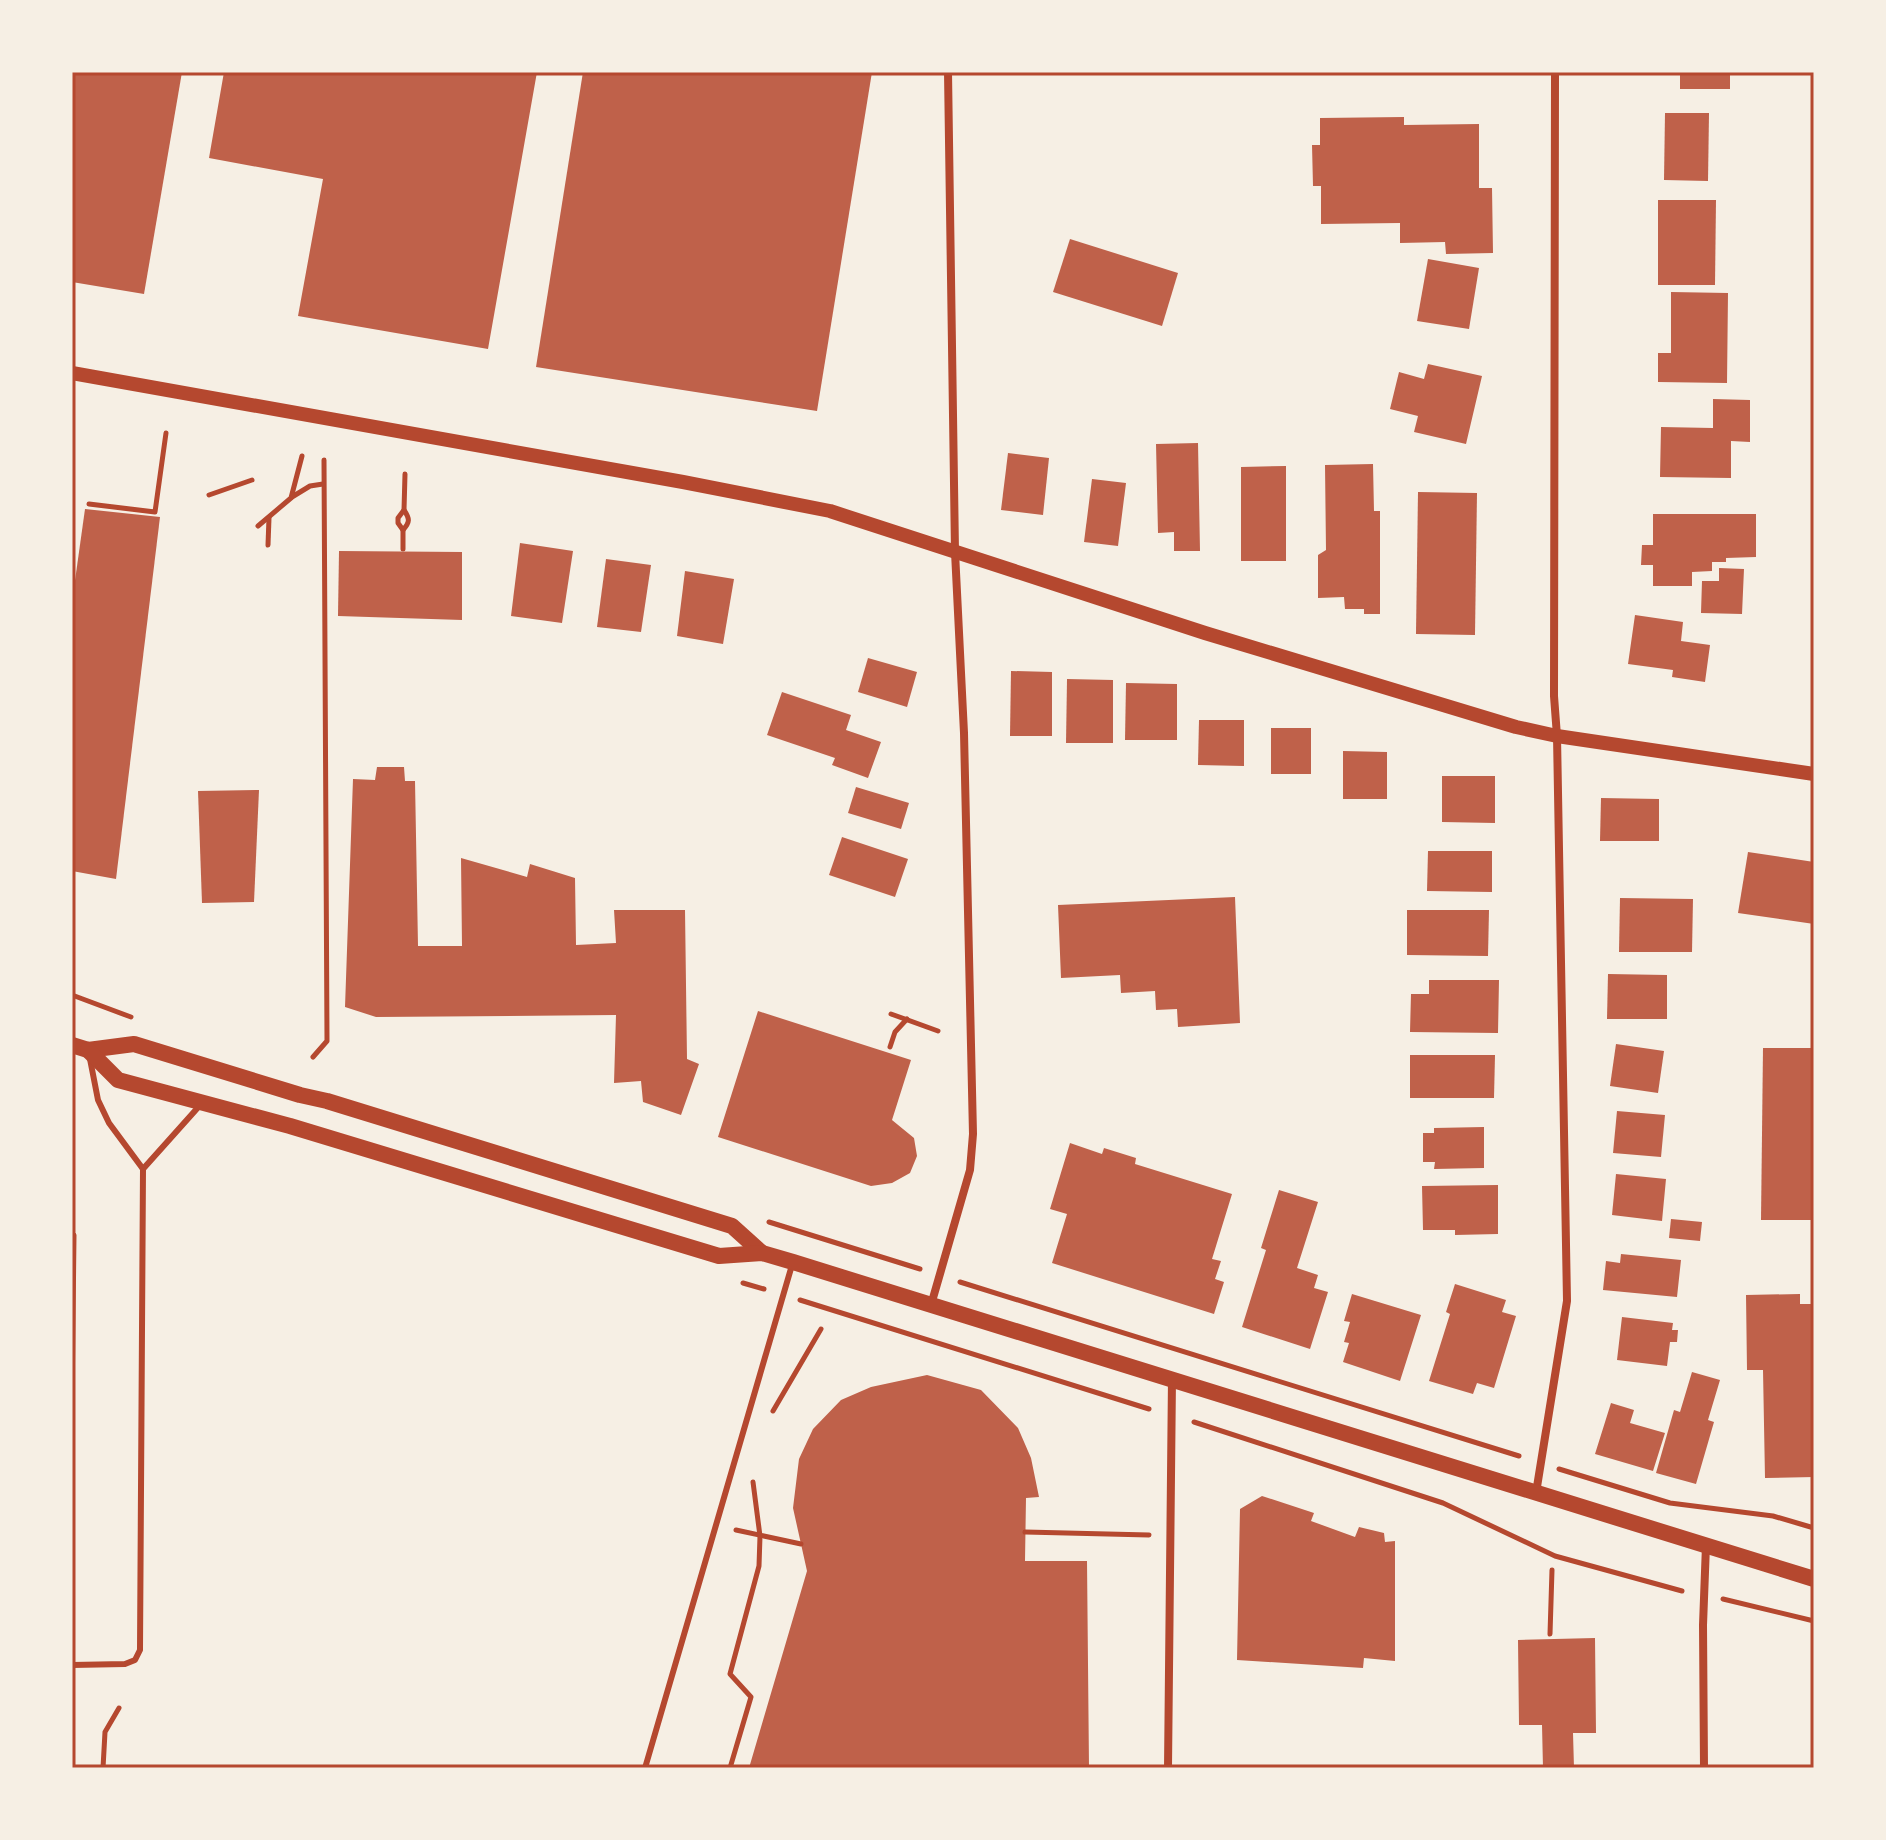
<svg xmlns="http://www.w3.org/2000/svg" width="1886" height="1840" font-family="Inter,sans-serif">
  <rect width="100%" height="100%" fill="#f6efe4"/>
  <g fill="#bf614a">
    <polygon points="72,72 182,72 144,294 72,282"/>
    <polygon points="224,72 537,72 488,349 298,316 323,179 209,158"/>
    <polygon points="583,72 872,72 817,411 536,367"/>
    <rect x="1680" y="72" width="50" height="17"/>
    <polygon points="1665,113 1709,113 1708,181 1664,180"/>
    <polygon points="1404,117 1404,125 1479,124 1479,188 1492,188 1493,253 1446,254 1445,242 1400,243 1400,223 1321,224 1321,186 1313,186 1312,145 1320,145 1320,118"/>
    <polygon points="1658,200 1716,200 1715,285 1658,285"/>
    <polygon points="1070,239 1178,273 1162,326 1053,292"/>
    <polygon points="1428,259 1479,268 1469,329 1417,321"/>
    <polygon points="1671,292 1728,293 1727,383 1658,382 1658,353 1671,353"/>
    <polygon points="1428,364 1482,376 1466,444 1414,432 1418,416 1390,409 1399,372 1424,379"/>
    <polygon points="1713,399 1750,400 1750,442 1731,441 1731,478 1660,477 1661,427 1713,428"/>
    <polygon points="1198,443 1200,551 1174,551 1174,532 1158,533 1156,444"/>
    <polygon points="1008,453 1049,458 1043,515 1001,510"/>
    <polygon points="1373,464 1374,511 1380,511 1380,614 1364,614 1364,609 1345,609 1344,597 1318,598 1318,555 1326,550 1325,465"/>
    <polygon points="1286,466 1286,561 1241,561 1241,467"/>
    <polygon points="1092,479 1126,483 1118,546 1084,542"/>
    <polygon points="1418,492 1477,493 1475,635 1416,634"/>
    <polygon points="85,509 160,517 116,879 72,871 72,602"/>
    <polygon points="1653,514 1756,514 1756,557 1726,558 1726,562 1712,562 1712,571 1692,572 1692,586 1653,586 1653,565 1641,565 1642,545 1653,545"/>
    <polygon points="520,543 573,551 562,623 511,616"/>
    <polygon points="339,551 462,552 462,620 338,616"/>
    <polygon points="606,559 651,565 641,632 597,627"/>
    <polygon points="1719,568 1744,569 1742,614 1701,613 1702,581 1719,581"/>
    <polygon points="685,571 734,579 723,644 677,636"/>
    <polygon points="1635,615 1683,622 1681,641 1710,645 1705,682 1672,677 1673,670 1628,664"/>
    <polygon points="868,658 917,672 907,707 858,692"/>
    <polygon points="1011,671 1052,672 1052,736 1010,736"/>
    <polygon points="1067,679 1113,680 1113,743 1066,743"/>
    <polygon points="1126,683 1177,684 1177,740 1125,740"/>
    <polygon points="782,692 851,715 846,730 881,742 868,778 832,765 835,758 767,735"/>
    <polygon points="1199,720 1244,720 1244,766 1198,765"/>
    <rect x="1271" y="728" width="40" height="46"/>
    <polygon points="1343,751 1387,752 1387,799 1343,799"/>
    <polygon points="377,767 404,767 405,781 415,781 418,946 462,946 461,858 527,877 530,864 575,878 576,945 616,943 614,910 685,910 687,1059 699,1064 681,1115 643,1102 641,1081 614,1083 616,1015 376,1017 345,1007 353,779 375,780"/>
    <polygon points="1442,776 1495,776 1495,823 1442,822"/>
    <polygon points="856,787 909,803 901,829 848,813"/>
    <polygon points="259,790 254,902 202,903 198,791"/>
    <polygon points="1601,798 1659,799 1659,841 1600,841"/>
    <polygon points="842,837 908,859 895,897 829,875"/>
    <polygon points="1428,851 1492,851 1492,892 1427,891"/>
    <polygon points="1748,852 1814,862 1814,924 1738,913"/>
    <polygon points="1235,897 1240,1023 1178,1027 1177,1009 1156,1010 1155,991 1121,993 1120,975 1061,978 1058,905"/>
    <polygon points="1620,898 1693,899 1692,952 1619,952"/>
    <polygon points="1407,910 1489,910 1488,956 1407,955"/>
    <polygon points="1608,974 1667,975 1667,1019 1607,1019"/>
    <polygon points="1429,980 1499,980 1498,1033 1410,1032 1411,994 1429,994"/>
    <polygon points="758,1011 911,1060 892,1120 914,1138 917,1156 910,1173 892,1183 871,1186 718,1137"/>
    <polygon points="1616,1044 1664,1051 1658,1093 1610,1086"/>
    <polygon points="1763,1048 1814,1048 1814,1220 1761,1220"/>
    <polygon points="1410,1055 1495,1055 1494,1098 1410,1098"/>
    <polygon points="1617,1111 1665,1115 1661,1157 1613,1153"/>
    <polygon points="1484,1127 1484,1168 1434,1169 1435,1162 1423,1162 1423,1133 1434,1133 1434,1128"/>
    <polygon points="1070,1143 1102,1154 1104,1148 1136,1158 1135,1164 1232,1194 1212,1259 1221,1261 1215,1279 1224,1282 1214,1314 1052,1263 1067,1214 1050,1209"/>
    <polygon points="1616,1174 1666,1179 1662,1221 1612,1215"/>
    <polygon points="1498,1185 1498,1234 1455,1235 1455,1230 1423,1230 1422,1186"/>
    <polygon points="1279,1190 1318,1202 1297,1268 1318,1275 1314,1288 1328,1292 1310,1349 1242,1327 1266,1250 1261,1248"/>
    <polygon points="1671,1219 1702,1222 1700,1241 1669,1238"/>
    <polygon points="1621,1254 1681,1260 1677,1297 1603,1290 1606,1261 1620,1263"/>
    <polygon points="1455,1284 1506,1300 1502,1312 1516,1316 1494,1388 1477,1383 1473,1394 1429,1381 1450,1314 1446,1312"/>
    <polygon points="1352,1294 1421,1315 1400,1381 1343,1362 1349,1343 1344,1342 1350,1322 1344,1321"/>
    <polygon points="1800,1294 1800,1304 1814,1304 1814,1477 1765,1478 1763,1370 1747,1370 1746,1295"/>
    <polygon points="1622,1317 1673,1323 1672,1330 1678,1330 1677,1342 1670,1342 1667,1366 1617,1360"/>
    <polygon points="1692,1372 1720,1380 1708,1420 1714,1422 1696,1484 1656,1473 1674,1410 1680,1412"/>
    <polygon points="927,1375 981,1390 1018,1428 1031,1458 1039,1497 1026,1498 1025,1561 1087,1561 1089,1768 749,1768 807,1571 793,1508 799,1459 813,1429 841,1400 871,1387"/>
    <polygon points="1611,1403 1634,1410 1630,1423 1665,1433 1653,1471 1595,1454"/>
    <polygon points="1262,1496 1314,1513 1311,1521 1355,1537 1359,1527 1384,1533 1385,1542 1395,1541 1395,1661 1364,1658 1363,1668 1237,1660 1240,1509"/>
    <polygon points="1595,1638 1596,1733 1573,1733 1574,1768 1543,1768 1542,1725 1519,1725 1518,1640"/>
  </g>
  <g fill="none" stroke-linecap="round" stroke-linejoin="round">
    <g stroke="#b5482f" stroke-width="5">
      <polyline points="209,495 252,480"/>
      <polyline points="292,497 310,486 323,484"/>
      <polyline points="89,504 155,512 166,433"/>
      <polyline points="258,526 291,498 302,456"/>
      <path d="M403 530C410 522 410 519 404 510"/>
      <polyline points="268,545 269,518"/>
      <polyline points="403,549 403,530 398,523 398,518 404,510 405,474"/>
      <polyline points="72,995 131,1017"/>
      <polyline points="891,1014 938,1031"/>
      <polyline points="890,1047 895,1032 907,1019"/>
      <polyline points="313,1057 327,1041 324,460"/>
      <polyline points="769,1222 920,1269"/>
      <polyline points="960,1282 1519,1456"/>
      <polyline points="743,1283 764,1289"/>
      <polyline points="800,1300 1149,1409"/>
      <polyline points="72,1406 74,1235"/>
      <polyline points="773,1411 821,1329"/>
      <polyline points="1194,1422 1443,1503 1555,1556 1682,1591"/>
      <polyline points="1559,1469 1670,1503 1773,1516 1814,1528"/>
      <polyline points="736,1530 801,1544"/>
      <polyline points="1025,1532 1149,1535"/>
      <polyline points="1723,1599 1814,1621"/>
      <polyline points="1550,1634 1552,1570"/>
      <polyline points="103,1768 105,1732 119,1708"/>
      <polyline points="730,1768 751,1697 730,1674 759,1566 760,1536 753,1482"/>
    </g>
    <g stroke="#b5482f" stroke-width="6">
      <polyline points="143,1169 202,1103"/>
      <polyline points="72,1665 125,1664 135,1660 140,1650 143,1169 109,1123 98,1100 90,1059"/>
      <polyline points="645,1768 792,1265"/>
    </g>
    <g stroke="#b5482f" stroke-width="8">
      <polyline points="931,1305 970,1170 973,1134 964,733 955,552 948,72"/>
      <polyline points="1536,1493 1567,1301 1557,736 1554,696 1555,72"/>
      <polyline points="1168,1768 1172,1378"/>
      <polyline points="1704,1768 1703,1625 1706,1545"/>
    </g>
    <polyline stroke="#b5482f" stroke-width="14" points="72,373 683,482 830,511 1205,633 1516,727 1557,736 1814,774"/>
    <g stroke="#b5482f" stroke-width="16">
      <polyline points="72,1045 88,1050 134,1044 300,1095 327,1101 732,1226 762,1253"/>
      <polyline points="88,1050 118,1080 290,1126 719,1256 762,1253 793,1262 1814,1579"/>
    </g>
  </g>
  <rect width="1886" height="1840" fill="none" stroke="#f6efe4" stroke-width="148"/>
  <rect x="74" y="74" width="1738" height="1692" fill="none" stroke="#b5482f" stroke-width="3"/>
</svg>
